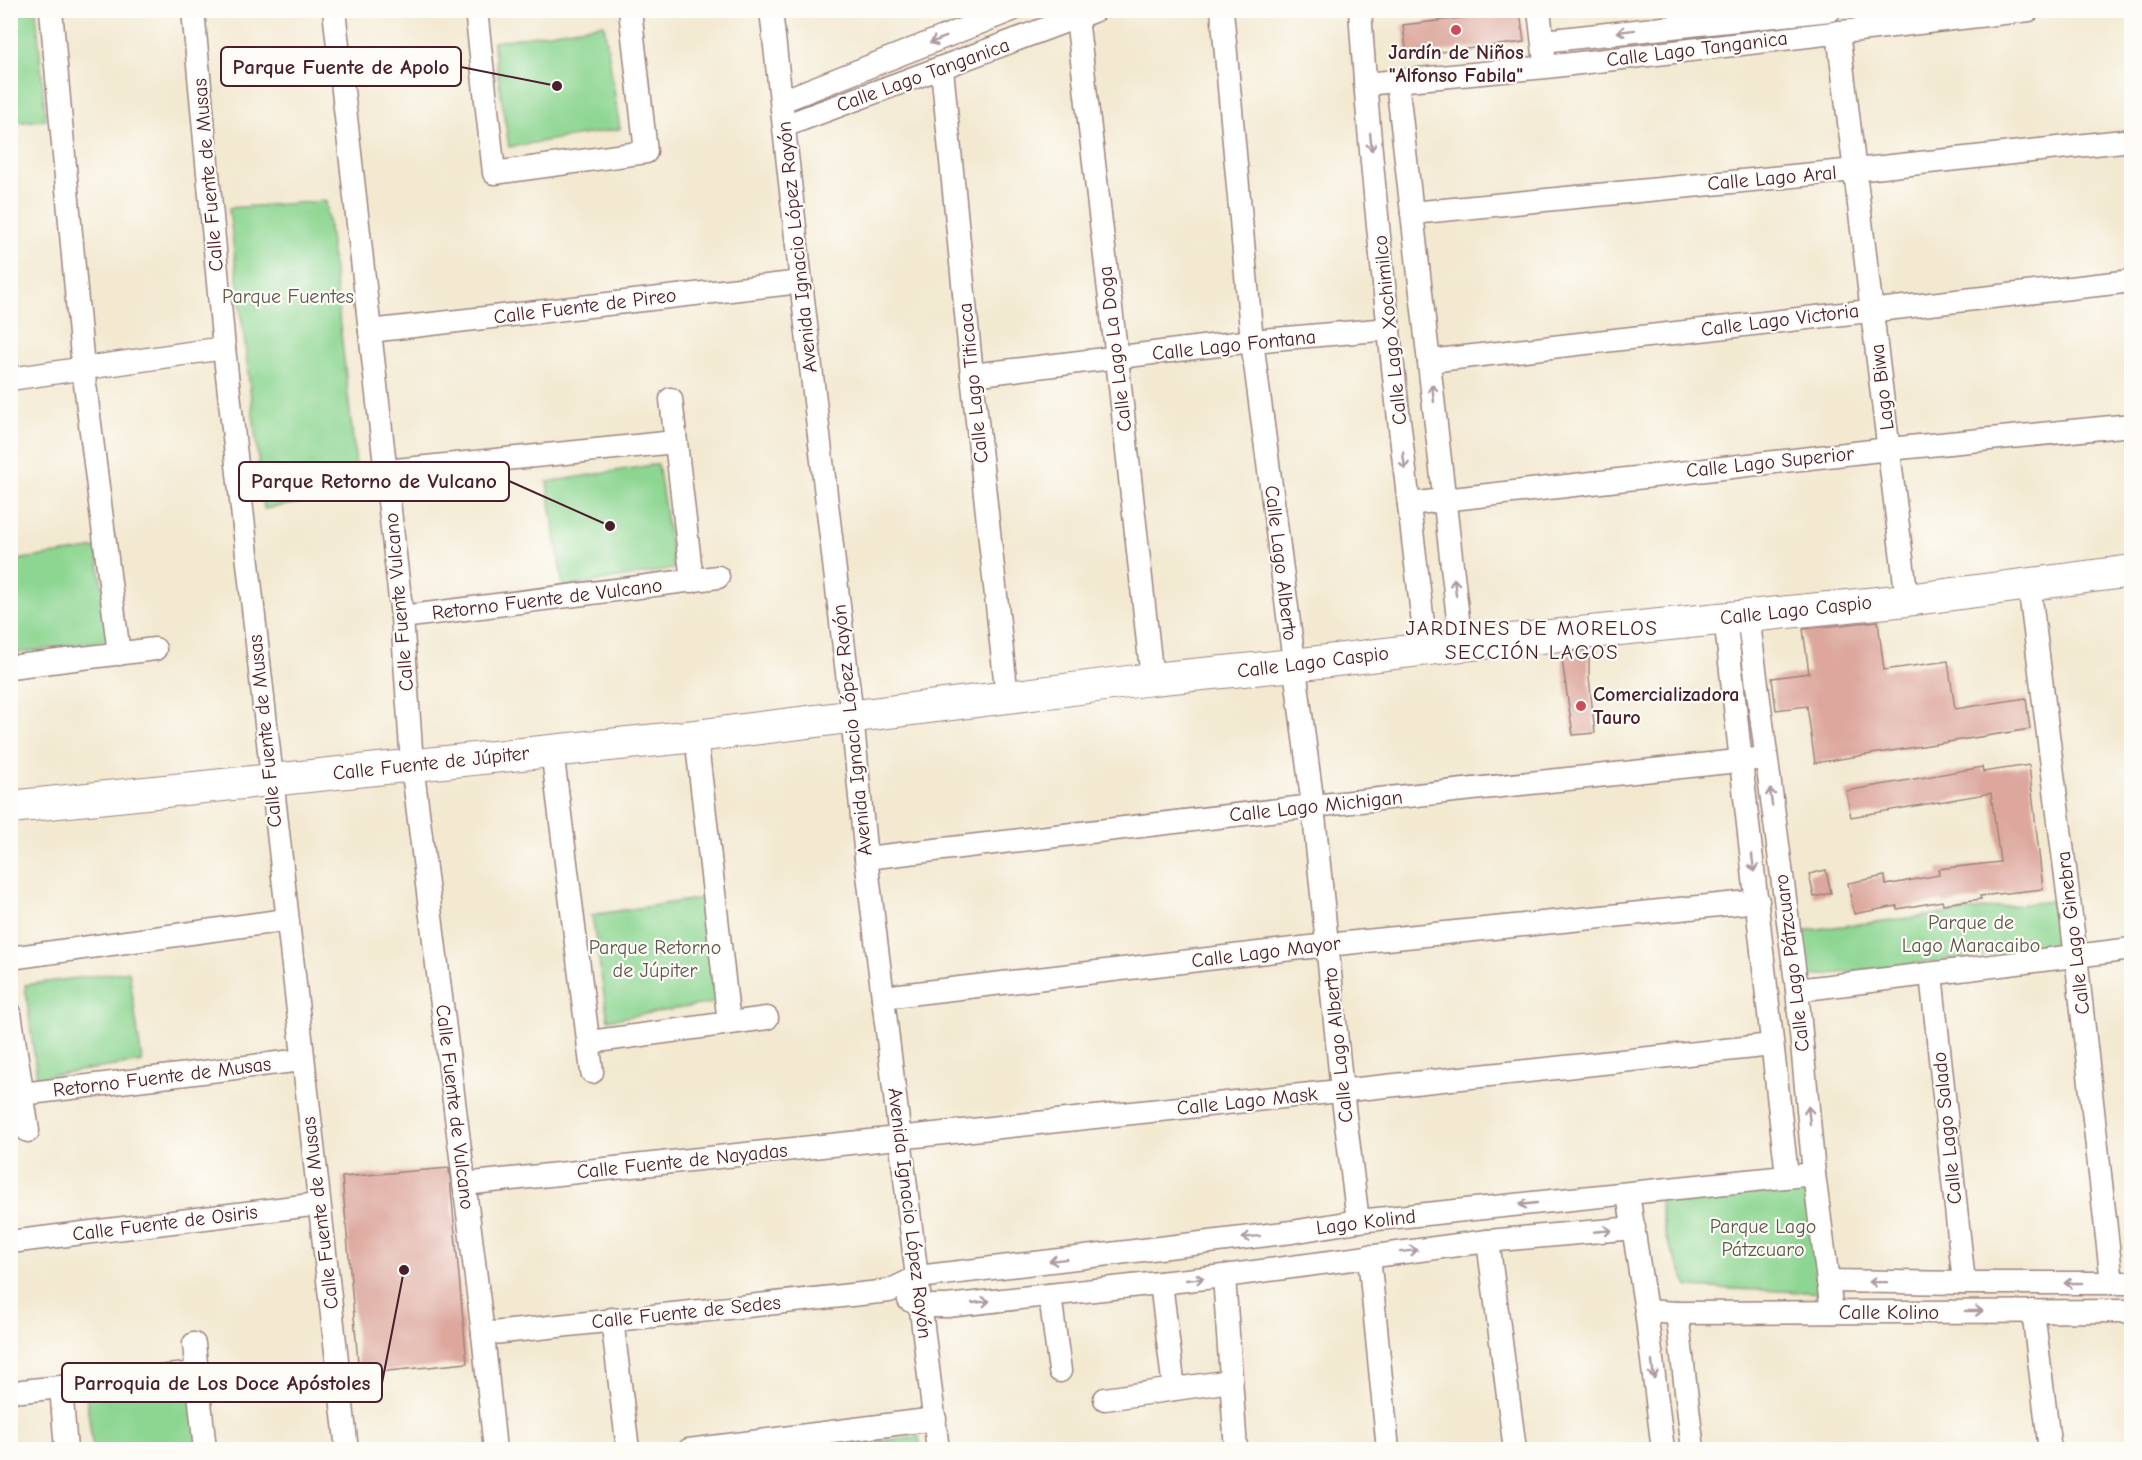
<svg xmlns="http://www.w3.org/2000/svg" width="2142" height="1460" font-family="'Comic Neue',sans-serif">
  <rect width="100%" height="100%" fill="#fdfcf7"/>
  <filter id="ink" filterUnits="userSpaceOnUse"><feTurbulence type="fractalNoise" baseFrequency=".0167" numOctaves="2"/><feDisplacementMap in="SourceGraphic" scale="12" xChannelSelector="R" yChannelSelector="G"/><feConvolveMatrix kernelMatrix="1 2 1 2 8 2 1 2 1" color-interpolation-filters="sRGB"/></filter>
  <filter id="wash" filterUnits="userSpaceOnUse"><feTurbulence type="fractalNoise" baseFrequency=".008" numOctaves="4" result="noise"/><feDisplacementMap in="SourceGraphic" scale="24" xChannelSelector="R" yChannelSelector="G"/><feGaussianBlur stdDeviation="1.35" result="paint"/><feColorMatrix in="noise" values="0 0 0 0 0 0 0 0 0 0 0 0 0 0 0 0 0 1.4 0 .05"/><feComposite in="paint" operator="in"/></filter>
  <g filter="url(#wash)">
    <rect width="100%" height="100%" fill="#f3e9d1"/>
    <g fill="#8dd692" stroke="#6c7a5e" stroke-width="1.5">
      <polygon points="11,10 36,11 46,120 11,123"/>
      <polygon points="604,24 620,129 509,147 493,42"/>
      <polygon points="326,201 359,492 264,509 229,208"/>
      <polygon points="658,464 674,569 563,587 547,482"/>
      <polygon points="97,548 109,640 11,654 10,561"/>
      <polygon points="703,898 719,1002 608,1020 592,915"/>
      <polygon points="2051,901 2056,947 1806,977 1801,931"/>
      <polygon points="129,971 142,1062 37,1077 25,985"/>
      <polygon points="1807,1179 1826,1293 1688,1287 1666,1238 1659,1198"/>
      <polygon points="190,1379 199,1449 93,1449 86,1394"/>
      <polygon points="919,1436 921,1449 816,1449"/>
    </g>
    <g id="blocks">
      <g fill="#dda79d">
        <polygon points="1520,11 1524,42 1407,56 1403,25"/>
        <polygon points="1878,621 1884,670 1948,661 1955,709 2026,698 2030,729 1815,763 1807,706 1776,710 1772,678 1809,673 1803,629"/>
        <polygon points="1589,650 1589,677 1595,733 1573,735 1561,653"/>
        <polygon points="2029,765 2043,889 1980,896 1981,899 1943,904 1942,901 1897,909 1897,906 1854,914 1848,883 1885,876 1886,885 1939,875 1938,869 2000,862 1991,793 1851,817 1846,791 1982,767 1983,772"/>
        <polygon points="1826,870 1831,893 1814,897 1809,874"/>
        <polygon points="449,1168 467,1363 359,1374 342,1177"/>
      </g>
    </g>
  </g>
  <g filter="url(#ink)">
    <use href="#blocks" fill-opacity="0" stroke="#9e847e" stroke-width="1.5"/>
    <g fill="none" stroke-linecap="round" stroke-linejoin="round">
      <g stroke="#9e847e" stroke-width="25">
        <g id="street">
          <polyline points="51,10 83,368 119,654"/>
          <polyline points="193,10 224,348 347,1450"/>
          <polyline points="334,10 402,617 412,764 483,1334 495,1450"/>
          <polyline points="476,10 494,173 646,152 630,10"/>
          <polyline points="771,10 801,282 852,716 866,858 938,1450"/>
          <polyline points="1222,10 1252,341 1313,806 1342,1091 1358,1221"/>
          <path d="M1360 10C1374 224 1401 436 1426 649"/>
          <polyline points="1539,10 1544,54"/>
          <polyline points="1077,18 1117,359 1152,679"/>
          <polyline points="1838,32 1907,600"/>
          <polyline points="1543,41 1830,10"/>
          <polyline points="942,69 972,375 1007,697"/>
          <polyline points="1397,81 1461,645"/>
          <polyline points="1365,84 1546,67 2029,10"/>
          <polyline points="782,101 1012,10"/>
          <polyline points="784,126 1096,10"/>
          <polyline points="1412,213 1855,170 2132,140"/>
          <polyline points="370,331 801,282"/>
          <polyline points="1429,361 2132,281"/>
          <polyline points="972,375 1252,341 1389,329"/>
          <polyline points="10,379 224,348"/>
          <polyline points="671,399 692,581"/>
          <polyline points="386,471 675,442"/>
          <polyline points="1409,504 1889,449 2132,425"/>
          <polyline points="2029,584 2076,956 2112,1283"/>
          <polyline points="1748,616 1797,990 1814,1174 1832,1312"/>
          <polyline points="402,617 718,577"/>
          <polyline points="1725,617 1787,1176"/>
          <polyline points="10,667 155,649"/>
          <polyline points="696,736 729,1023"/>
          <polyline points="552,750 592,1072"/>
          <polyline points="866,858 1313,806 1766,758"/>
          <polyline points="10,958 286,920"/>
          <polyline points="1931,974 1964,1283"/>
          <polyline points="1797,990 2132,949"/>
          <polyline points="883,997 1327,945 1758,901"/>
          <polyline points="10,1013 28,1131"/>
          <polyline points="590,1042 767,1018"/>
          <polyline points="22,1094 302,1060"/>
          <polyline points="464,1184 1772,1045"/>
          <polyline points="1628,1194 1646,1311 1663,1450"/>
          <polyline points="1488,1241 1515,1450"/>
          <polyline points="10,1242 319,1204"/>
          <polyline points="1369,1256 1388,1450"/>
          <polyline points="1224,1276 1236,1450"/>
          <polyline points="1828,1281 1964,1283 2132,1283"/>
          <polyline points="1161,1283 1174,1389"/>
          <polyline points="1050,1295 1060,1371"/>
          <polyline points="909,1300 922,1306 947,1306 1224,1276 1488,1241 1634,1228"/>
          <polyline points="1646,1311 1677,1313 2132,1311"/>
          <polyline points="2033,1311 2050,1450"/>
          <polyline points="1677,1313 1693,1450"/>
          <polyline points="612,1319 628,1450"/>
          <polyline points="483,1334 889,1291 918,1277 1292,1232 1358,1221 1814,1174"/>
          <polyline points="194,1344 205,1450"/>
          <polyline points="61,1387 66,1450"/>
          <polyline points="22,1391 197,1373"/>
          <polyline points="1105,1399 1231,1381"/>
          <polyline points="689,1450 935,1419"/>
        </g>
      </g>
      <g stroke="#9e847e" stroke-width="34">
        <polyline id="secondary" points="10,807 696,736 1152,679 1294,665 1461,645 1907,600 2132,571"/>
      </g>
      <use href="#street" stroke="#fff" stroke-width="22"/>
      <use href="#secondary" stroke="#fff" stroke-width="32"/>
    </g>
    <defs><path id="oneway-shaft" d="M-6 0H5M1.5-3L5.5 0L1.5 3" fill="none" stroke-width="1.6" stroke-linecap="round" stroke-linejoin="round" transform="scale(1.5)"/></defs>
    <g stroke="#ae9aa0">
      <use href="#oneway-shaft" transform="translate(1626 31) rotate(173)"/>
      <use href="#oneway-shaft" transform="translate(938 40) rotate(159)"/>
      <use href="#oneway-shaft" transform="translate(1371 142) rotate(84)"/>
      <use href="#oneway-shaft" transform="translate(1433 393) rotate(-96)"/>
      <use href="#oneway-shaft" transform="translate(1404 461) rotate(83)"/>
      <use href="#oneway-shaft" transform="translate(1455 587) rotate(-97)"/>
      <use href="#oneway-shaft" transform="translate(1771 797) rotate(-97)"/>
      <use href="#oneway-shaft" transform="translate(1753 863) rotate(83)"/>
      <use href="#oneway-shaft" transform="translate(1809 1115) rotate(-96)"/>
      <use href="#oneway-shaft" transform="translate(1528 1204) rotate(174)"/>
      <use href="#oneway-shaft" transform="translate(1603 1231) rotate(-5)"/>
      <use href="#oneway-shaft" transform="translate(1251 1237) rotate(173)"/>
      <use href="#oneway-shaft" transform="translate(1409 1251) rotate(-7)"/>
      <use href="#oneway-shaft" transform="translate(1058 1260) rotate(173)"/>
      <use href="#oneway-shaft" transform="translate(1195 1279) rotate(-6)"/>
      <use href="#oneway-shaft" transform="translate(1878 1282) rotate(-179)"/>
      <use href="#oneway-shaft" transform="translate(2073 1283) rotate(180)"/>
      <use href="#oneway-shaft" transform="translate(981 1302) rotate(-6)"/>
      <use href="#oneway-shaft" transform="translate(1974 1311)"/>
      <use href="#oneway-shaft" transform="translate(1653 1370) rotate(83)"/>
    </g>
  </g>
  <g fill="#d1495b" stroke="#fdfcf7" stroke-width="2">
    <circle cx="1456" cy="30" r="6"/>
    <circle cx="1581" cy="706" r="6"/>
  </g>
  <g text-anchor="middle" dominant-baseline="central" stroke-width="4.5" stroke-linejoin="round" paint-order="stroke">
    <g font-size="20" fill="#4a1f2b" stroke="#fdfcf7">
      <text transform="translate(1697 49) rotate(-7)">Calle Lago Tanganica</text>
      <text transform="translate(923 75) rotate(-20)">Calle Lago Tanganica</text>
      <text transform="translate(208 175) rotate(-95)">Calle Fuente de Musas</text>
      <text transform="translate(1772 178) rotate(-5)">Calle Lago Aral</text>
      <text transform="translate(797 247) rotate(-96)">Avenida Ignacio López Rayón</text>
      <text transform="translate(585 306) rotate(-7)">Calle Fuente de Pireo</text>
      <text transform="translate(1780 320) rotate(-7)">Calle Lago Victoria</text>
      <text transform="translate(1390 330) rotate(-96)">Calle Lago Xochimilco</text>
      <text transform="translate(1234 345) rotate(-6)">Calle Lago Fontana</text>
      <text transform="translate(1115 349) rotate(-97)">Calle Lago La Doga</text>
      <text transform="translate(973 383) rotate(-96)">Calle Lago Titicaca</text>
      <text transform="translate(1882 387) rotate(-97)">Lago Biwa</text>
      <text transform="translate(1770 462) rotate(-6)">Calle Lago Superior</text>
      <text transform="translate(1281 563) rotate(83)">Calle Lago Alberto</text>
      <text transform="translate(547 599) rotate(-7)">Retorno Fuente de Vulcano</text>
      <text transform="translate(399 602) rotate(-95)">Calle Fuente Vulcano</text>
      <text transform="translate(1796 610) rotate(-6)">Calle Lago Caspio</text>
      <text transform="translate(1313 662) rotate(-7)">Calle Lago Caspio</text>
      <text transform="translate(852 730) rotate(-96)">Avenida Ignacio López Rayón</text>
      <text transform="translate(265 731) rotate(-96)">Calle Fuente de Musas</text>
      <text transform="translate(431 763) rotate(-6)">Calle Fuente de Júpiter</text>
      <text transform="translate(1316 806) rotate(-6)">Calle Lago Michigan</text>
      <text transform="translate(2073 933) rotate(-97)">Calle Lago Ginebra</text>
      <text transform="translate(1266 952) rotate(-7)">Calle Lago Mayor</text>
      <text transform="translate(1792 963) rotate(-97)">Calle Lago Pátzcuaro</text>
      <text transform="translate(1338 1045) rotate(-96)">Calle Lago Alberto</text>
      <text transform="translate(162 1077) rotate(-7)">Retorno Fuente de Musas</text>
      <text transform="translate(1247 1101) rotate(-6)">Calle Lago Mask</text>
      <text transform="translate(455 1107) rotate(83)">Calle Fuente de Vulcano</text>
      <text transform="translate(1947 1128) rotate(-96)">Calle Lago Salado</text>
      <text transform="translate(682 1161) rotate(-6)">Calle Fuente de Nayadas</text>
      <text transform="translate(320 1213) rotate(-97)">Calle Fuente de Musas</text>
      <text transform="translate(910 1213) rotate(83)">Avenida Ignacio López Rayón</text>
      <text transform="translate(1366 1222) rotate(-7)">Lago Kolind</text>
      <text transform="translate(165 1223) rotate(-7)">Calle Fuente de Osiris</text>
      <text transform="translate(686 1312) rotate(-6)">Calle Fuente de Sedes</text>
      <text x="1889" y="1312">Calle Kolino</text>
    </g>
    <g font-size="20" font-weight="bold" fill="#4a1f2b" stroke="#fdfcf7">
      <text x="1456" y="52">Jardín de Niños<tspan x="1456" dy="23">"Alfonso Fabila"</tspan></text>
      <text x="1593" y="694" text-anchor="start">Comercializadora<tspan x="1593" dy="23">Tauro</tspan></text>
    </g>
    <g font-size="20" fill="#5e564a" stroke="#fdfcf7">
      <text x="288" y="296">Parque Fuentes</text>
      <text x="1971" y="922">Parque de<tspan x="1971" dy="23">Lago Maracaibo</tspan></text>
      <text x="655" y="947">Parque Retorno<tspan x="655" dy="23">de Júpiter</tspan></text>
      <text x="1763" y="1226">Parque Lago<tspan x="1763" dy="23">Pátzcuaro</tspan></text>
    </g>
    <g font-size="21" letter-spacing="1.5" fill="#4a1f2b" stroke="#fdfcf7">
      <text x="1532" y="628">JARDINES DE MORELOS<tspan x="1532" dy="24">SECCIÓN LAGOS</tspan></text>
    </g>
  </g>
  <path fill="none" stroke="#4a1f2b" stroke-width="2" d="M557 86L461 67M610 526L509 481M404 1270L382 1383"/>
  <g fill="#4a1f2b" stroke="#fdfcf7" stroke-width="2">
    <circle cx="557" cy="86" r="6"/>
    <circle cx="610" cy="526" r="6"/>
    <circle cx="404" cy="1270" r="6"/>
  </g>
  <g fill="#fdfcf7" stroke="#4a1f2b" stroke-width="2">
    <rect x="221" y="47" width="240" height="39" rx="6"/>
    <rect x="239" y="462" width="270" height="39" rx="6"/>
    <rect x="62" y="1363" width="320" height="39" rx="6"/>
  </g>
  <g font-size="21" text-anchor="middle" font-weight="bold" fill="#4a1f2b">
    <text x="341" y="74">Parque Fuente de Apolo</text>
    <text x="374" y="488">Parque Retorno de Vulcano</text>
    <text x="222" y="1390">Parroquia de Los Doce Apóstoles</text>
  </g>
  <rect width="2142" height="1460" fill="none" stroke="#fdfcf7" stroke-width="36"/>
</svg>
